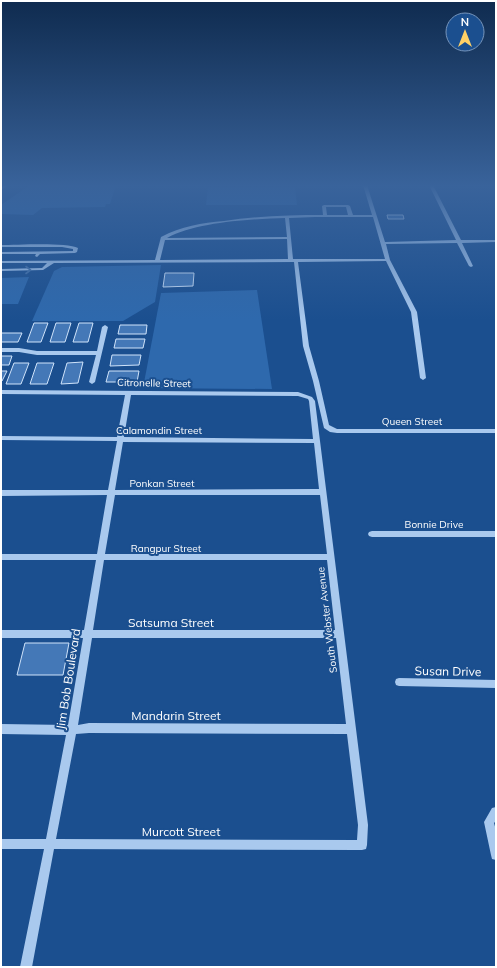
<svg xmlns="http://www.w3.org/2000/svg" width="497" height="968" font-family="Mulish,sans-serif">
  <rect width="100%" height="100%" fill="#1b4f8f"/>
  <g fill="#2e69ad">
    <polygon points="30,185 116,185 110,204 106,204 105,207 42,208 33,215 1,214 1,205"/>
    <polygon points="208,187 295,187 297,205 206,205"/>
    <polygon points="161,265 155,302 123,321 32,321 54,271 62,267"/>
    <polygon points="29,277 18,304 1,304 1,278"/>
    <polygon points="257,290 272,389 143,388 161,293"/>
  </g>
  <g fill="#4478b7" stroke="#cfe3fa">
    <polygon points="387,215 403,215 404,219 388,219"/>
    <polygon points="165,273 194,273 193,286 163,287"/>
    <polygon points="34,323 48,323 41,342 27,342"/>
    <polygon points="56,323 71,323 65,342 50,342"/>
    <polygon points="79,323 93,323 88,342 73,342"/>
    <polygon points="120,325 147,325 146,334 118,334"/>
    <polygon points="1,333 22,333 18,342 1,342"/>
    <polygon points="116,339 145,339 143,348 114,348"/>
    <polygon points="112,355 141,355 139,365 110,366"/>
    <polygon points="1,356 12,356 9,365 1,365"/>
    <polygon points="83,362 78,383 61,384 67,363"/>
    <polygon points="14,363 29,363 21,384 6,384"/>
    <polygon points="37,363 54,363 47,384 30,384"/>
    <polygon points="1,371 7,371 2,381 1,381"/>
    <polygon points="109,371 139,371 137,382 106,382"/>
    <polygon points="25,643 69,643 63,675 17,675"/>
  </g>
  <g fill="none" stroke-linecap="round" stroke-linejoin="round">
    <g fill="#a9c9ee" fill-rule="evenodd">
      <path d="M363 185H367L385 242 456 240 429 185H433L461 240H496V242L462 243 473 266 471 267 469 266 457 243 386 244 390 260 417 312 426 378 423 380 420 378 411 312 386 261 298 262 309 346 319 381 329 425 337 429H496V433H337L330 432 324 428 313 381 303 346 294 262 54 263 43 270 1 271V269L42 268 47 263H1V261L155 260 161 237C181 226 202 223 224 221 257 216 290 215 323 215L322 206 324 205H348L350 206 353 215H372ZM326 207H346L348 215H327ZM315 217H373L385 259H293L289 218ZM285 218 287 237 167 238C196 222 252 219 285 218ZM287 239 288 259 160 260 165 240Z"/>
      <path d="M1 245C17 245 67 242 78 248L77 252 75 253 40 254 37 257 35 256 36 254H1V252L73 251V249L62 247H1Z"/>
      <polygon points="105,325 108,327 95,382 92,384 89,382 96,355 37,355 19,352 1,352 1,348 19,348 37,351 97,351 102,327"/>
      <path d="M1 390 298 392 312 397 315 401 368 825 367 845 366 849 362 850 54 849 32 967H20L44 849H1V839H46L66 735 1 734V724L68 725 83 638H1V630H84L96 560H1V554H97L107 495 1 496V490H108L117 441 1 440V436L117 437 125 395 1 394ZM131 395 298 396 308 399 309 401 313 439 124 437ZM123 442 314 443 319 489 115 490ZM115 495H320L327 554H105ZM104 560H327L335 630H93ZM92 638H336L346 724 89 723 78 725ZM89 733 347 734 358 825 357 840 56 839 76 734Z"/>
      <polygon points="372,531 496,531 496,537 372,537 369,536 368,534 369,532"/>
      <polygon points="399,678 496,680 496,688 399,686 396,685 395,682 396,679"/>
      <polygon points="496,807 496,821 494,823 496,830 496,860 492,859 491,855 484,822 492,808"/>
    </g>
    <polygon fill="#f0f6ff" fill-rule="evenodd" points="1,185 8,185 1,190"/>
  </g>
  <defs><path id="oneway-chevron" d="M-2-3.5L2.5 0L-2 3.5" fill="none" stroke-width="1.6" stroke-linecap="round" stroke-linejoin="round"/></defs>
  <use stroke="#4674ac" href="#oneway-chevron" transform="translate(28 270)"/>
  <linearGradient id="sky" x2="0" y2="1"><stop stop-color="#0f2b4f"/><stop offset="0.58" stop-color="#39639b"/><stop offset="1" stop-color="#39639b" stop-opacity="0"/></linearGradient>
  <rect width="497" height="320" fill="url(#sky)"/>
  <g text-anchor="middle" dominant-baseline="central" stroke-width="4" stroke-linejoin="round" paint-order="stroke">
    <g font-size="10" fill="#fff" stroke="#1b4f8f">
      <text transform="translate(154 383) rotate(1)">Citronelle Street</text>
      <text x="412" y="421">Queen Street</text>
      <text x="159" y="430">Calamondin Street</text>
      <text x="162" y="483">Ponkan Street</text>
      <text x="434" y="524">Bonnie Drive</text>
      <text x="166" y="548">Rangpur Street</text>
      <text transform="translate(327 620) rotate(-97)">South Webster Avenue</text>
    </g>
    <g font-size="12" fill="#fff" stroke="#1b4f8f">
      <text x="171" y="622">Satsuma Street</text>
      <text transform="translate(448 671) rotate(1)">Susan Drive</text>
      <text transform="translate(68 679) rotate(-81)">Jim Bob Boulevard</text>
      <text x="176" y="715">Mandarin Street</text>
      <text x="181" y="831">Murcott Street</text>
    </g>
  </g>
  <rect width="497" height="968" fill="none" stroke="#ffffff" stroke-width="4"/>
  <g transform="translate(465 32)"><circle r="19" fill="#1b4f8f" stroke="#7695bc"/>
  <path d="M0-3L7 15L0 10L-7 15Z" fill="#ffd166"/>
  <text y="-6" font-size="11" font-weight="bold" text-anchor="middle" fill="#ffffff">N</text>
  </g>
</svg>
